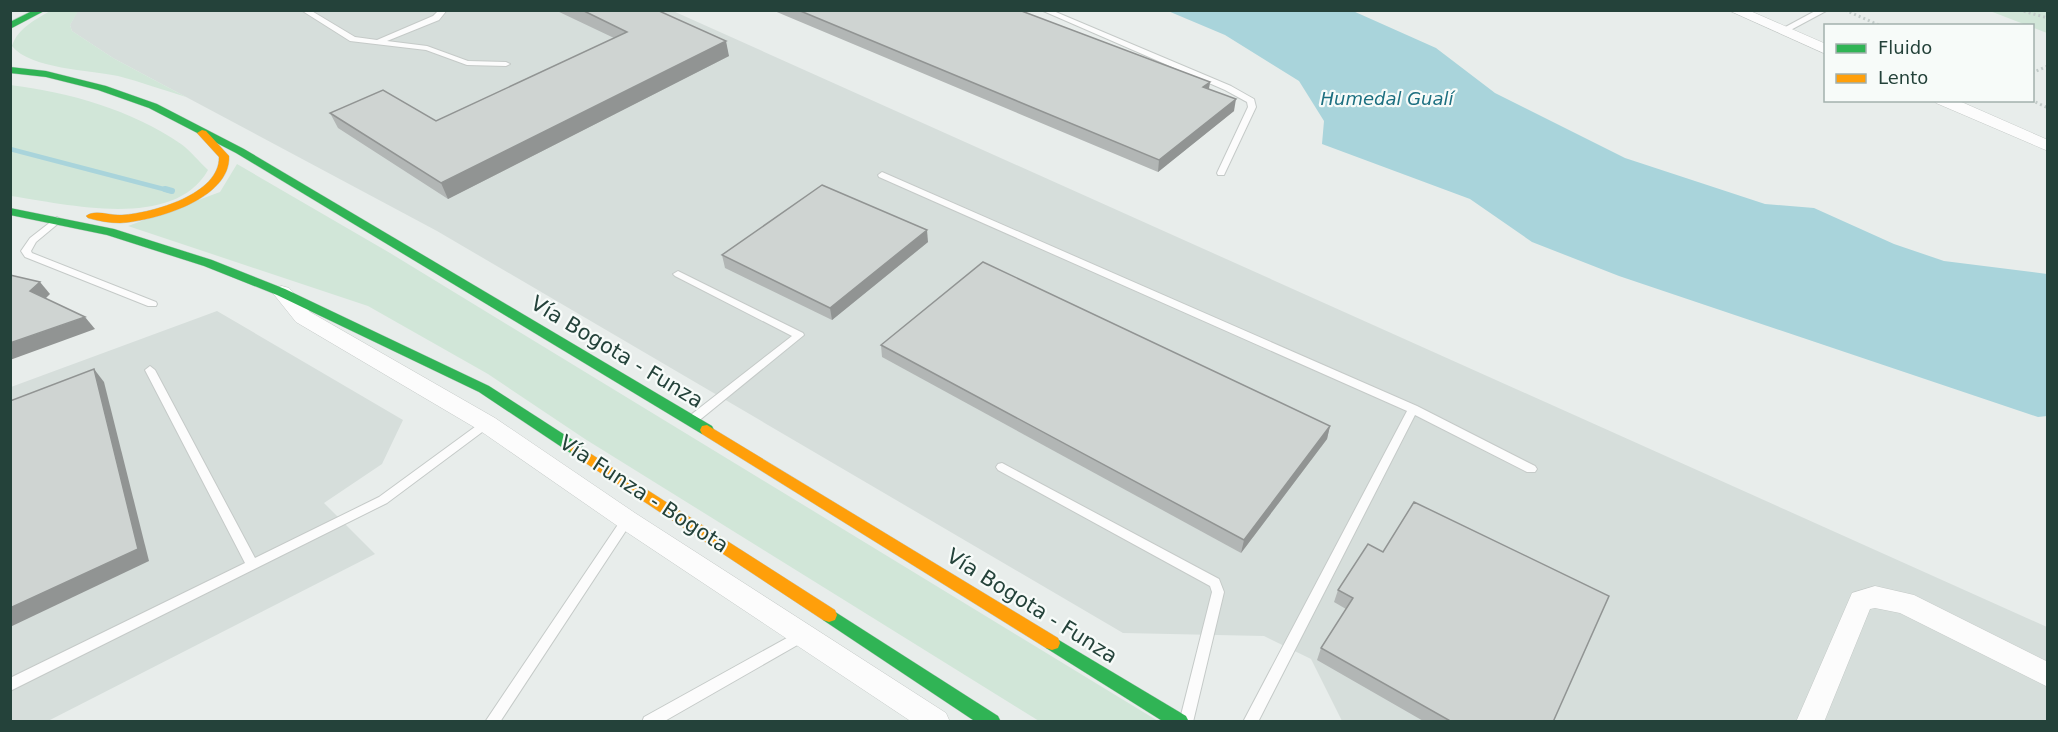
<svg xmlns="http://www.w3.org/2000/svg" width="2058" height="732" font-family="'DejaVu Sans',sans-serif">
  <rect width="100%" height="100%" fill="#e8edeb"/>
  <g fill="#d6dedb">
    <polygon points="78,10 673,11 2047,627 2047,721 1342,721 1311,659 1264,636 1123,633 437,231 113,58 72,31 70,25"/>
    <polygon points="217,311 403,420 382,464 324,503 375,554 48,721 11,722 11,387"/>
  </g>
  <g fill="#d1e6d8">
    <path d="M50 11H78L70 25 72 31 113 58 186 97C163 90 141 82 118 76 90 70 30 69 12 46 18 28 35 20 50 11Z"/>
    <polygon points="1990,11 2047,11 2047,33"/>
    <path d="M10 85C69 92 132 110 181 144 191 151 199 162 208 170 174 231 66 204 11 196Z"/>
    <polygon points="237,164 390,253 1158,721 1039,721 585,439 488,374 368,306 128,226 220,192"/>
  </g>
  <polygon fill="#a9d4db" points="1168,11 1353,11 1436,48 1495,93 1625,158 1765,204 1814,208 1894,244 1944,261 2047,274 2047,416 2038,417 1619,276 1532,242 1470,199 1322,144 1324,121 1299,81 1225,35"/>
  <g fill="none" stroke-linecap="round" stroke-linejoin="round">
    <polyline stroke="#a9d4db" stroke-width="4.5" points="10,149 171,191"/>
    <polyline stroke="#a9d4db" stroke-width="6" points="165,189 172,191"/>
    <g stroke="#c5cac8" stroke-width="2">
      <g id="lane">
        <polygon points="301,10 310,10 355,37 377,40 433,16 439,10 447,10 439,20 387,41 427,46 468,61 506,62 510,64 506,66 467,65 426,50 350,41"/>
        <polygon points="1041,10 1051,10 1231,86 1254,99 1256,107 1224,175 1218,175 1217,173 1248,107 1247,102 1225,90"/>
        <polygon points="1817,10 1826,11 1785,33 1778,31"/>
        <polygon points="882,172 1417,406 1535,466 1537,469 1535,472 1527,472 1415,415 1258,722 1243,722 1407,411 879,177 878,175"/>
        <polygon points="57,217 62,220 60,222 36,242 31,251 32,253 156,302 157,304 156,306 148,306 25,257 21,251 30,238"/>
        <polygon points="678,271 803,333 804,335 696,423 688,423 686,420 688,417 792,336 675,276 673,274"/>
        <polygon points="150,366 155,370 255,558 379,497 483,421 491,421 493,424 387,503 10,691 10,678 245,563 145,370"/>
        <polygon points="1002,463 1219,579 1224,592 1193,722 1181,722 1180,719 1212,592 1210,586 998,470 996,467 998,464"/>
        <polygon points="627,515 631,517 633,520 631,523 500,722 485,722 623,517"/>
        <polygon points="803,629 808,631 810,635 808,639 663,722 642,722 644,717"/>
      </g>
    </g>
    <g stroke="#c5cac8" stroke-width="1">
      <g id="street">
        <polygon points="1728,10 1748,10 1826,44 1826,54"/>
        <polygon points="1934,100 1957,100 2048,140 2048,151 1936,103"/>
        <polygon points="282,286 289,288 310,312 495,418 635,513 946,713 950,722 912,722 619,527 479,430 296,322 272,292 275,288"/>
        <polygon points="1875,586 1914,595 2048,662 2048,687 1900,613 1875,608 1870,609 1824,722 1796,722 1852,593"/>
      </g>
    </g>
    <g stroke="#c3ccc9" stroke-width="1">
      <g id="fast">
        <polygon points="34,10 46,10 10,29 10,22"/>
        <polygon points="10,67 46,71 106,86 157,104 244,149 712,426 714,430 712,434 702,434 236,153 149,108 98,90 46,77 10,73"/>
        <polygon points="10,208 114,229 212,260 285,289 489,386 582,446 584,450 582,454 572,454 479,392 277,295 204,266 107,235 10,215"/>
        <polygon points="829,608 998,716 1001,722 976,722 823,620 821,615 823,610"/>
        <polygon points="1052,636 1186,716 1189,722 1164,722 1046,648 1044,643 1046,638"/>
      </g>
    </g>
    <g stroke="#c3ccc9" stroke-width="1">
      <g id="slow">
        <path d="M202 130 206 131 229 156C231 199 155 221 120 223 110 223 98 221 88 218L86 216C94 209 111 216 122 215 153 213 220 194 219 157L197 133Z"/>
        <polygon points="707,425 1058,638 1060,643 1058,648 1052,650 1046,648 702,434 700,430 702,426"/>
        <polygon points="577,445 835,610 837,615 835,620 829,622 823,620 572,454 570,450 572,446"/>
      </g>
    </g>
    <g stroke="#c3ccca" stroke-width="3" stroke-dasharray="2 3" stroke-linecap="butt">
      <polyline points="1845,10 1881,26"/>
      <polyline points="2019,10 2048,18"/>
      <polyline points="2032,73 2048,66"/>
      <polyline points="2031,100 2048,108"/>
    </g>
    <use href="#lane" fill="#fcfcfc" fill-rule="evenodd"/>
    <use href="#street" fill="#fcfcfc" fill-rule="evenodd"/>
    <use href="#fast" fill="#30b455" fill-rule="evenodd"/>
    <use href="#slow" fill="#ff9f0a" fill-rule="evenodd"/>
  </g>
  <g fill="#b2b6b5">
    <polygon points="555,10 657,10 729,56 448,199 338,128 330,113 436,121 614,38"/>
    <polygon points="772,10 1019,10 1210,82 1209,89 1234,111 1158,172"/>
    <polygon points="928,242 832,320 725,268 722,255"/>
    <polygon points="881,345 1330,426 1327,439 1241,553 882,357"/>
    <polygon points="1368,544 1553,722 1425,722 1317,660 1321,648 1346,609 1334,602 1338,590"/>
  </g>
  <g fill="#919493">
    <polygon points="726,41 729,56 448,199 441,183"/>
    <polygon points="1210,82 1208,93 1203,87"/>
    <polygon points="1236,99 1234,111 1158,172 1159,160"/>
    <polygon points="927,230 928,242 832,320 830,308"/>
    <polygon points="40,282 50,294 40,304 30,291"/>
    <polygon points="85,317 95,329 10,360 10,343"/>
    <polygon points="94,369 104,382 149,561 10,627 10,608"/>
    <polygon points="1330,426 1327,439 1241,553 1244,540"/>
  </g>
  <g fill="#cfd4d2" stroke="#919493" stroke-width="1.5">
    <polygon points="582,10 657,10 726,41 441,183 330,113 383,90 436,121 627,32"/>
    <polygon points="798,10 1019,10 1210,82 1203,87 1236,99 1159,160"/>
    <polygon points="822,185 927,230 830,308 722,255"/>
    <polygon points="983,262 1330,426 1244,540 881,345"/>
    <polygon points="10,275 40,282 30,291 85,317 10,343"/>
    <polygon points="94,369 138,549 10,608 10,401"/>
    <polygon points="1414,502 1609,596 1553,722 1452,722 1321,648 1353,598 1338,590 1368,544 1383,552"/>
  </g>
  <g text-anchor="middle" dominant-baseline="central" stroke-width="4.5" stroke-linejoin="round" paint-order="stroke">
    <g font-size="18" font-style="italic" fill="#1c6f80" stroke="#f7fbf9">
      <text x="1387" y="98">Humedal Gualí</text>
    </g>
    <g font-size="21" fill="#24423a" stroke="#f7fbf9">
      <text transform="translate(617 352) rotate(31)">Vía Bogota - Funza</text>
      <text transform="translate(644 494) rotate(33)">Vía Funza - Bogota</text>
      <text transform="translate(1032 606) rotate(32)">Vía Bogota - Funza</text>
    </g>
  </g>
  <rect width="2058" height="732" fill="none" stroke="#24423a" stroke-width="24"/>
  <rect x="1824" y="24" width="210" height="78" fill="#f7fbf9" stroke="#a3b1ad" stroke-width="1.5"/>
  <rect x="1836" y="44" width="30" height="9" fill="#30b455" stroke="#a3b1ad" stroke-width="1.5"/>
  <text x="1878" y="54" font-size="18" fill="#24423a">Fluido</text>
  <rect x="1836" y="74" width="30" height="9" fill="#ff9f0a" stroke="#a3b1ad" stroke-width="1.5"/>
  <text x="1878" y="84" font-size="18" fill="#24423a">Lento</text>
</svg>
